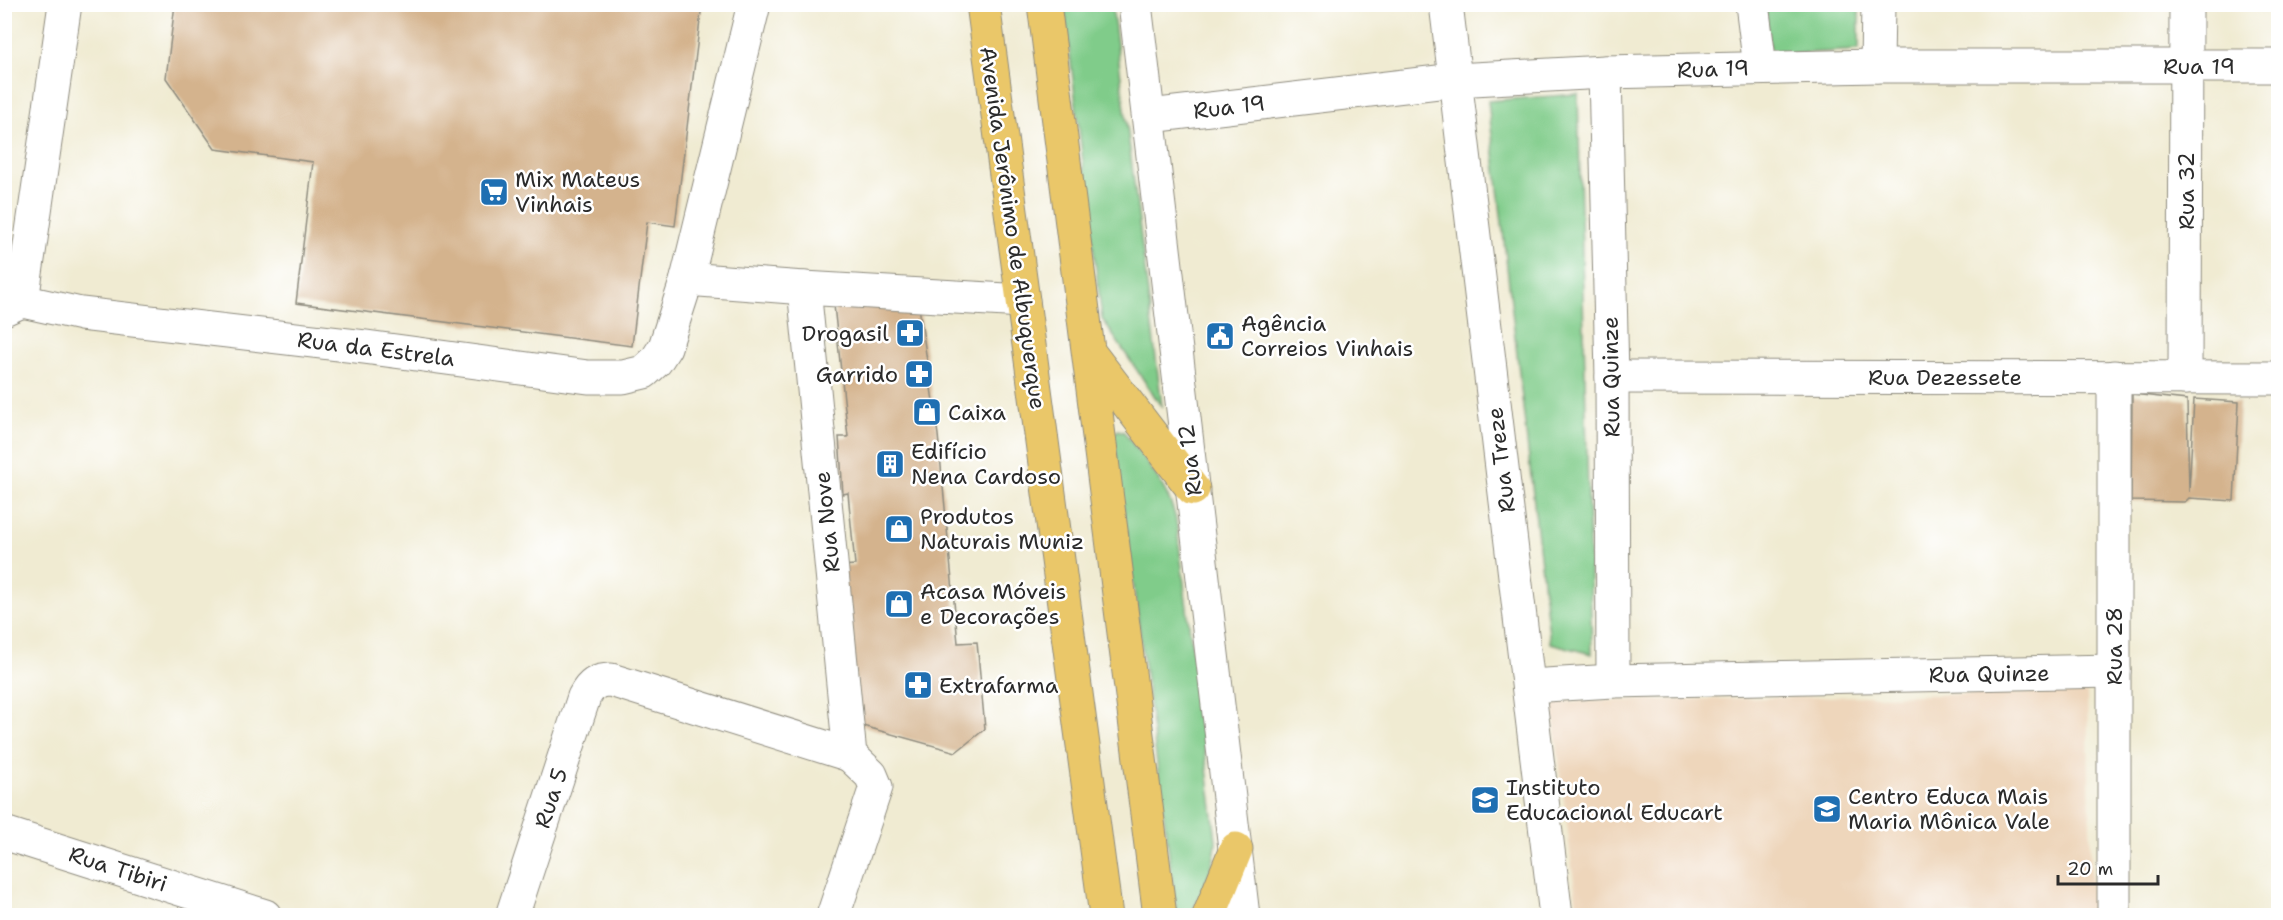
<svg xmlns="http://www.w3.org/2000/svg" width="2283" height="920" font-family="'Shantell Sans',sans-serif">
  <rect width="100%" height="100%" fill="#fff"/>
  <filter id="ink" filterUnits="userSpaceOnUse"><feTurbulence type="fractalNoise" baseFrequency=".0167" numOctaves="2"/><feDisplacementMap in="SourceGraphic" scale="12" xChannelSelector="R" yChannelSelector="G"/><feConvolveMatrix kernelMatrix="1 2 1 2 8 2 1 2 1" color-interpolation-filters="sRGB"/></filter>
  <filter id="wash" filterUnits="userSpaceOnUse"><feTurbulence type="fractalNoise" baseFrequency=".008" numOctaves="4" result="noise"/><feDisplacementMap in="SourceGraphic" scale="24" xChannelSelector="R" yChannelSelector="G"/><feGaussianBlur stdDeviation="1.35" result="paint"/><feColorMatrix in="noise" values="0 0 0 0 0 0 0 0 0 0 0 0 0 0 0 0 0 1.4 0 .05"/><feComposite in="paint" operator="in"/></filter>
  <g filter="url(#wash)">
    <rect width="100%" height="100%" fill="#f0ebd2"/>
    <polygon fill="#eed6bb" points="2087,692 2092,915 1578,915 1552,702"/>
    <g fill="#80cc8a" stroke="#567c5a" stroke-width="1.5">
      <polygon points="1064,5 1112,5 1162,407 1102,319"/>
      <polygon points="1765,5 1859,5 1859,50 1771,55"/>
      <polygon points="1578,94 1592,654 1550,643 1488,101"/>
      <path d="M1118 430 1124 432C1144 460 1169 487 1176 520L1216 840C1216 866 1201 891 1191 915H1177L1114 436 1115 433Z"/>
    </g>
    <g id="blocks">
      <g fill="#d4b38d">
        <polygon points="175,4 702,4 675,226 647,222 632,346 296,303 313,162 215,149 166,78"/>
        <polygon points="834,305 919,307 938,435 958,643 977,642 985,729 956,752 859,725 841,566 855,565 848,493 843,494 839,437 848,437"/>
        <polygon points="2132,394 2187,400 2189,492 2194,399 2239,402 2234,501 2189,498 2185,502 2131,501"/>
      </g>
    </g>
  </g>
  <g filter="url(#ink)">
    <use href="#blocks" fill-opacity="0" stroke="#8e8b7e" stroke-width="1.5"/>
    <g fill="none" stroke-linecap="round" stroke-linejoin="round">
      <g stroke="#8e8b7e" stroke-width="35">
        <g id="minor">
          <polyline points="1446,4 1556,916"/>
          <polyline points="1752,4 1760,67"/>
          <polyline points="1877,66 1878,4"/>
          <polyline points="1605,72 1612,377 1613,681"/>
          <polyline points="1150,116 1455,80 1605,72 1877,66 2278,66"/>
          <polyline points="804,288 1023,301"/>
          <polyline points="22,301 65,4"/>
          <polyline points="1612,377 2278,378"/>
          <polyline points="2185,378 2186,4"/>
          <polyline points="1529,686 1613,681 2114,671"/>
          <polyline points="4,833 265,916"/>
          <path d="M512 916 584 697C591 684 597 680 611 680L850 755"/>
          <polyline points="2114,916 2114,377"/>
        </g>
      </g>
      <g stroke="#8e8b7e" stroke-width="35">
        <g id="tertiary">
          <polyline points="1135,4 1243,916"/>
          <polyline points="687,279 804,288 850,755 871,775 876,787 833,916"/>
          <polyline points="4,309 22,301 81,314 365,347 588,377 623,377 644,372 656,361 665,347 687,279 754,4"/>
        </g>
      </g>
      <g stroke="#8e8b7e" stroke-width="35">
        <g id="primary">
          <polyline points="983,4 1106,916"/>
          <polyline points="1044,4 1160,916"/>
          <polyline points="1090,354 1193,489"/>
          <polyline points="1209,916 1236,849"/>
        </g>
      </g>
      <use href="#minor" stroke="#fff" stroke-width="33"/>
      <use href="#tertiary" stroke="#fff" stroke-width="33"/>
      <use href="#primary" stroke="#eac769" stroke-width="33"/>
    </g>
  </g>
  <defs>
    <g id="supermarket-square" transform="scale(1.5)"><rect x="-9" y="-9" width="18" height="18" rx="4" fill="#1f6fb2" stroke="#fff"/><path d="M-6-5.5h2.5l.6 2H6L4.5 2H-2.5L-4.4-4H-6ZM-1.5 3.2a1.3 1.3 0 1 0 .1 0ZM3 3.2a1.3 1.3 0 1 0 .1 0Z" fill="#fff"/></g>
    <g id="pharmacy-square" transform="scale(1.5)"><rect x="-9" y="-9" width="18" height="18" rx="4" fill="#1f6fb2" stroke="#fff"/><path d="M-2-6h4v4h4v4h-4v4h-4v-4h-4v-4h4Z" fill="#fff"/></g>
    <g id="civic-square" transform="scale(1.5)"><rect x="-9" y="-9" width="18" height="18" rx="4" fill="#1f6fb2" stroke="#fff"/><path d="M-.6-6.5H3V-4.5H.6V-3L4-1V1h2V6H-6V1h2V-1L-.6-3ZM-1.2 2.5V6h2.4V2.5Z" fill="#fff"/></g>
    <g id="shop-square" transform="scale(1.5)"><rect x="-9" y="-9" width="18" height="18" rx="4" fill="#1f6fb2" stroke="#fff"/><path d="M-5-2.5h2.3a2.7 3.5 0 0 1 5.4 0H5L5.5 6h-11ZM-1.5-2.5h3a1.5 2.3 0 0 0-3 0Z" fill="#fff"/></g>
    <g id="building-square" transform="scale(1.5)"><rect x="-9" y="-9" width="18" height="18" rx="4" fill="#1f6fb2" stroke="#fff"/><path d="M-4-6H4V6H1V3H-1V6H-4ZM-2.5-4.3h1.7v1.8h-1.7ZM.8-4.3h1.7v1.8H.8ZM-2.5-1h1.7V.8h-1.7ZM.8-1h1.7V.8H.8Z" fill="#fff"/></g>
    <g id="school-square" transform="scale(1.5)"><rect x="-9" y="-9" width="18" height="18" rx="4" fill="#1f6fb2" stroke="#fff"/><path d="M0-5L7-2L0 1L-7-2ZM-4 1L0 2.5L4 1V4Q0 6-4 4Z" fill="#fff"/></g>
  </defs>
  <g fill-rule="evenodd">
    <use href="#supermarket-square" x="494" y="192"/>
    <use href="#pharmacy-square" x="910" y="333"/>
    <use href="#civic-square" x="1220" y="336"/>
    <use href="#pharmacy-square" x="919" y="374"/>
    <use href="#shop-square" x="927" y="412"/>
    <use href="#building-square" x="890" y="464"/>
    <use href="#shop-square" x="899" y="529"/>
    <use href="#shop-square" x="899" y="604"/>
    <use href="#pharmacy-square" x="918" y="685"/>
    <use href="#school-square" x="1485" y="800"/>
    <use href="#school-square" x="1827" y="809"/>
  </g>
  <g text-anchor="middle" dominant-baseline="central" stroke-width="5" stroke-linejoin="round" paint-order="stroke">
    <g font-size="22" fill="#2b2b2b" stroke="#fff">
      <text x="2199" y="66">Rua 19</text>
      <text transform="translate(1713 69) rotate(-2)">Rua 19</text>
      <text transform="translate(1229 107) rotate(-7)">Rua 19</text>
      <text transform="translate(2186 191) rotate(-90)">Rua 32</text>
      <text transform="translate(1013 228) rotate(82)">Avenida Jerônimo de Albuquerque</text>
      <text transform="translate(376 349) rotate(7)">Rua da Estrela</text>
      <text transform="translate(1611 377) rotate(-91)">Rua Quinze</text>
      <text x="1945" y="377">Rua Dezessete</text>
      <text transform="translate(1190 460) rotate(-97)">Rua 12</text>
      <text transform="translate(1501 460) rotate(-97)">Rua Treze</text>
      <text transform="translate(827 522) rotate(-96)">Rua Nove</text>
      <text transform="translate(2114 646) rotate(-90)">Rua 28</text>
      <text transform="translate(1989 674) rotate(-1)">Rua Quinze</text>
      <text transform="translate(551 798) rotate(-72)">Rua 5</text>
      <text transform="translate(118 869) rotate(18)">Rua Tibiri</text>
    </g>
    <g font-size="22" fill="#2b2b2b" stroke="#fff" text-anchor="start">
      <text x="515" y="179">Mix Mateus<tspan x="515" dy="25">Vinhais</tspan></text>
      <text x="1241" y="323">Agência<tspan x="1241" dy="25">Correios Vinhais</tspan></text>
      <text x="889" y="333" text-anchor="end">Drogasil</text>
      <text x="898" y="374" text-anchor="end">Garrido</text>
      <text x="948" y="412">Caixa</text>
      <text x="911" y="451">Edifício<tspan x="911" dy="25">Nena Cardoso</tspan></text>
      <text x="920" y="516">Produtos<tspan x="920" dy="25">Naturais Muniz</tspan></text>
      <text x="920" y="591">Acasa Móveis<tspan x="920" dy="25">e Decorações</tspan></text>
      <text x="939" y="685">Extrafarma</text>
      <text x="1506" y="787">Instituto<tspan x="1506" dy="25">Educacional Educart</tspan></text>
      <text x="1848" y="796">Centro Educa Mais<tspan x="1848" dy="25">Maria Mônica Vale</tspan></text>
    </g>
  </g>
  <rect width="2283" height="920" fill="none" stroke="#fff" stroke-width="24"/>
  <path d="M2058 875v9h100v-9" fill="none" stroke="#2b2b2b" stroke-width="3"/>
  <text x="2067" y="875" font-size="18" fill="#2b2b2b" stroke="#ffffff" stroke-width="4.5" paint-order="stroke">20 m</text>
</svg>
